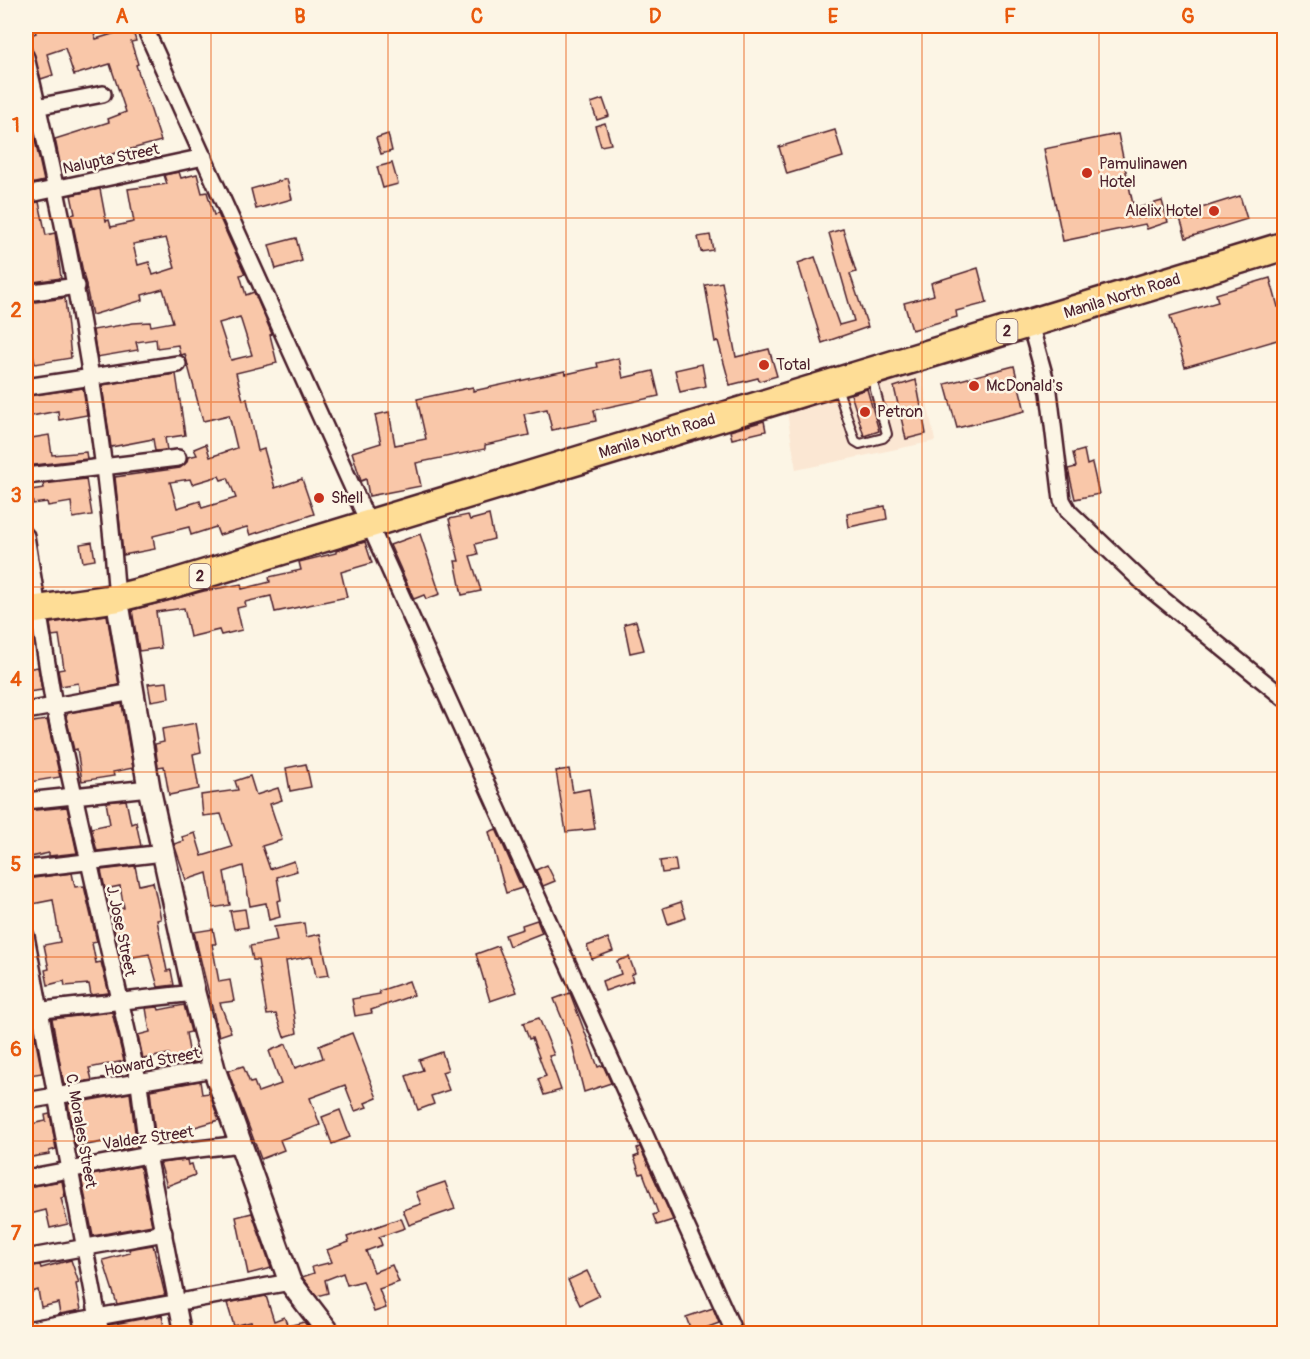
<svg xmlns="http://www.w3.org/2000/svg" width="1310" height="1359" font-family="Pangolin,sans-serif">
  <rect width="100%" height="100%" fill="#fcf5e5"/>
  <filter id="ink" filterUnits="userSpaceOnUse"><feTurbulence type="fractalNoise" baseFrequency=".0167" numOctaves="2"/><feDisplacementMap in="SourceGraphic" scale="12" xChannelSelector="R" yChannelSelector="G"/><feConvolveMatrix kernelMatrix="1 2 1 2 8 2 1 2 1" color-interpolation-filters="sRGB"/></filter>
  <g filter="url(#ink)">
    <polygon fill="#fbe7d3" points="920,368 935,441 796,470 786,406"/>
    <g fill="#f9c7a9" stroke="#4a1f2b" stroke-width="1.5" fill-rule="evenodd">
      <polygon points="33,26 91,26 96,39 132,28 136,41 131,42 138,64 136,65 161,141 61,168 55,139 109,122 108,119 126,112 110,64 74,75 65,48 47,54 53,75 41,79 28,36 36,33"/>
      <polygon points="603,99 609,116 597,120 591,103"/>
      <polygon points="26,118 30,118 44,181 26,185"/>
      <polygon points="605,123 611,144 601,146 595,126"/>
      <polygon points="835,130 843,157 787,174 779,147"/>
      <polygon points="388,134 392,151 381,154 376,138"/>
      <polygon points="1118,134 1134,209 1162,201 1168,222 1147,229 1145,224 1063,241 1044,149"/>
      <polygon points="392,163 398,184 383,188 377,167"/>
      <path d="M179 172 181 178 197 174 202 193 207 192 214 215 218 214 245 274 240 275 246 295 254 292 272 334 270 335 277 363 236 373 243 400 247 399 258 451 264 449 275 488 302 479 314 514 250 535 247 527 219 535 216 527 191 535 189 527 153 536 155 549 123 555 115 477 180 468 187 462 188 457 197 455 194 449 206 444 210 457 237 448 229 415 203 421 187 362 185 354 180 355 178 345 157 348 156 339 136 342 138 350 97 357 93 330 133 323 150 322 151 326 173 322 163 289 142 295 143 300 92 315 71 215 75 214 71 195 100 189 106 221 109 220 111 227 134 222 128 189 167 184 164 175ZM166 238 175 268 153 275 149 262 138 265 133 244ZM240 317 252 355 231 360 219 323ZM219 476 221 480 228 478 236 498 202 508 200 501 177 508 170 482 190 479 192 484Z"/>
      <polygon points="287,179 292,199 256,209 251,189"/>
      <polygon points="1240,196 1247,219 1186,238 1179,215"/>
      <polygon points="39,202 46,235 55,233 61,278 26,283 26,204"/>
      <polygon points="843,229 856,272 850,274 868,327 822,343 798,263 815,257 839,325 854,321 829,233"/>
      <polygon points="710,235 713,250 701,252 698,237"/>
      <polygon points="296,238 302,261 276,269 269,245"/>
      <polygon points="978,268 987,303 956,311 957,317 912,330 904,303 934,295 931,283"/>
      <polygon points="1270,278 1278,307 1284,305 1284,338 1185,367 1170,316 1218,302 1216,294"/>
      <polygon points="722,282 736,357 769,349 777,376 759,381 758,378 730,385 718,341 715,342 705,285"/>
      <polygon points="65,298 71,358 35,364 28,328 26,329 26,306 29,306 28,303"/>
      <polygon points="619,358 623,378 653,371 659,396 594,410 596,421 552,430 547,409 524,414 529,435 485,445 485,449 416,463 421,486 369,496 366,479 361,481 352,452 381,443 375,415 389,412 395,445 426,439 417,399 473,387 473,391 565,371 566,374 598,367 597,363"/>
      <polygon points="702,364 706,386 680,392 675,370"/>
      <polygon points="1014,366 1025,411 957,428 945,384"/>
      <polygon points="176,374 185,435 165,438 167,450 155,451 153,439 111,447 102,385"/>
      <polygon points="916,380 926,434 906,439 894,387"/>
      <polygon points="83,388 87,415 59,420 58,411 26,417 26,396"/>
      <polygon points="867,389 879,431 864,436 851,394"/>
      <polygon points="764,421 766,431 732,439 730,431"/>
      <polygon points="49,435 52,455 86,452 87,459 26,466 26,439"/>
      <polygon points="1084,450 1087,465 1092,463 1099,494 1075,499 1068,469 1076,467 1073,453"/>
      <polygon points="86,479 92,515 73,518 71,502 48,506 47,502 33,504 31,490 44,488 43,484"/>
      <polygon points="885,506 887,519 849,527 847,514"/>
      <polygon points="468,515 470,520 489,515 494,539 475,544 478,554 470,556 481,591 462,595 455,561 459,561 449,519"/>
      <polygon points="420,534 440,594 426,599 424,595 414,599 390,545"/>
      <polygon points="92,542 95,560 83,562 80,544"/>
      <polygon points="365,542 372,563 341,572 347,597 275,612 271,596 245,602 246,606 237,608 242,630 221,635 219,630 190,637 184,608 156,612 161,648 139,651 132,610 204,591 241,584 242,589 270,582 269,577 301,570 299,562 336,553 336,551"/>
      <polygon points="107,615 119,685 80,692 78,683 61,686 58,670 64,669 59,635 52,636 50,623"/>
      <polygon points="636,621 644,650 630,653 624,624"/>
      <polygon points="38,667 42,690 28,692 26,669"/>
      <polygon points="167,682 169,698 151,701 148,684"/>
      <polygon points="122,704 133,768 113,772 114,776 82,781 77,749 74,750 66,717 68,713"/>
      <polygon points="47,720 60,777 30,782 26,749 30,748 26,723"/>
      <polygon points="196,723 201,752 193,754 199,789 169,795 164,766 158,767 155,744 164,742 162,729"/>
      <polygon points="306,764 311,787 290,791 286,768"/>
      <polygon points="569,769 573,792 589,789 595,829 566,832 556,771"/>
      <polygon points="250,776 256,795 278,788 282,800 270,804 282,840 262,846 270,869 294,861 297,871 277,877 281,900 277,901 280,917 269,920 266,903 250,906 243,866 224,872 230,905 213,908 207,873 186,880 174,844 184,841 182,837 195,833 202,856 232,847 221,814 203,816 201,795 238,790 235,781"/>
      <polygon points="126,800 131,824 136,822 141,846 97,851 91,828 110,824 106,802"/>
      <polygon points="67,807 77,853 49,856 49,853 26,858 26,811"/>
      <polygon points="496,829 522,888 506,893 489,832"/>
      <polygon points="675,859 677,871 662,873 660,861"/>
      <polygon points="547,865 555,881 543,886 536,870"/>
      <polygon points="135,866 139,885 153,882 161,919 157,920 167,971 171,970 174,985 158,987 149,954 123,959 119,938 116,938 110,911 124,908 120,886 105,889 101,870"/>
      <polygon points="72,873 75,887 84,886 97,942 92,943 96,963 101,962 109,993 91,995 89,984 65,986 64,981 48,985 45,970 49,969 44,945 60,942 53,900 27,905 26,879"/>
      <polygon points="681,902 686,918 668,924 663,908"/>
      <polygon points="245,909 248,927 234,929 230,911"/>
      <polygon points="537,920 542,933 509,946 505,935 523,929 522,925"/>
      <polygon points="304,923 306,937 320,934 329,975 316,977 312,956 286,961 297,1033 284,1037 276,1014 267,1015 258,960 253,960 250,946 277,941 274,927"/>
      <polygon points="213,929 216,944 212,944 219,982 230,980 234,1001 220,1003 231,1032 219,1036 194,932"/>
      <polygon points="608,938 613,951 592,959 587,946"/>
      <polygon points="498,946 517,992 490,1001 476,954"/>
      <polygon points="629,957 635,973 631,975 633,981 605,991 602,981 621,974 617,961"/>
      <polygon points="409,981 414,995 371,1010 372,1013 355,1016 352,999 380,994 379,991"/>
      <polygon points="570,993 598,1067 603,1065 611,1083 584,1092 571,1040 554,999"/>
      <polygon points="184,1005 191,1032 186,1033 190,1056 196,1055 197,1062 171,1066 169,1054 143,1059 138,1035 150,1032 146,1008 158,1007 159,1010"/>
      <polygon points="112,1012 124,1061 89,1068 92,1080 64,1085 52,1019"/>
      <polygon points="539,1018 554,1055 549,1056 561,1090 544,1095 538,1079 546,1076 532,1038 529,1039 523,1023"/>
      <polygon points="34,1032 42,1073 30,1075 26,1058 26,1033"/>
      <polygon points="352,1033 377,1098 365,1103 367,1107 355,1111 345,1085 310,1098 320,1125 280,1140 284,1150 261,1159 228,1071 243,1066 250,1083 254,1082 258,1092 281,1084 269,1051 286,1044 295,1068 323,1058 319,1046"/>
      <polygon points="442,1052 448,1070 442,1072 449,1090 431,1096 434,1104 418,1110 406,1076 423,1070 419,1060"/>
      <polygon points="200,1081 202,1094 209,1093 219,1120 181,1131 183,1141 156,1144 150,1090"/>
      <polygon points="130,1093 137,1147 110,1152 108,1141 76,1147 68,1104"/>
      <polygon points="340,1110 350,1137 332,1144 322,1117"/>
      <polygon points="50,1114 56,1149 49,1151 49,1154 26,1158 26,1133 33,1132 31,1124 46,1121 45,1115"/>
      <polygon points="640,1147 673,1220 657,1225 653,1215 658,1213 643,1173 640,1174 634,1157 639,1155 637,1148"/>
      <polygon points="187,1160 188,1165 192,1164 195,1175 167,1186 160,1163"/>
      <polygon points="140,1166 152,1225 93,1236 81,1177"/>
      <polygon points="62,1181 65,1197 61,1198 68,1224 50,1228 46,1210 26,1215 26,1187"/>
      <polygon points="445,1182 455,1209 409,1225 403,1210 421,1204 416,1192"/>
      <polygon points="252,1213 271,1268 248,1274 236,1217"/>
      <polygon points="401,1218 405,1228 379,1237 382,1245 366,1251 374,1272 392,1265 399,1282 379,1289 386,1308 374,1312 363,1281 347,1285 343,1273 325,1280 328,1293 317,1296 302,1277 314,1273 312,1267 332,1262 327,1250 349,1242 347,1237"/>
      <polygon points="153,1245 165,1295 117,1304 103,1260 130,1253 129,1249"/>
      <polygon points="71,1260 79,1283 76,1284 81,1310 60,1314 58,1303 41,1307 38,1290 26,1294 26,1267 40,1265 41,1268"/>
      <polygon points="587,1271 599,1296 580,1305 568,1280"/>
      <polygon points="266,1296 274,1321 284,1317 288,1326 304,1322 314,1334 256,1334 251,1322 234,1326 227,1303"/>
      <polygon points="713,1308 719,1323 692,1333 686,1317"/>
      <polygon points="162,1315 165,1334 111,1334 109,1325"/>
    </g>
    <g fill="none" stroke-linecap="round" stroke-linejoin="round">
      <g stroke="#4a1f2b" stroke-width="12">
        <polyline id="lane" points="837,387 855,441 860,444 883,438 887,434 871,375"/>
      </g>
      <g stroke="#4a1f2b" stroke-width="20">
        <g id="street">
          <polyline points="144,26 735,1334"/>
          <path d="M26 57C68 235 104 415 117 598"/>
          <polyline points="26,109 103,94"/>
          <polyline points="26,195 204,157"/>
          <polyline points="26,293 77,286"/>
          <polyline points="1030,324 1049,392 1062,500 1069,512 1149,588 1284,698"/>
          <polyline points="26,387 178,364"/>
          <polyline points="26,476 178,458"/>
          <polyline points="26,536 54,706 139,1084 148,1155 183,1334"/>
          <polyline points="26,711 133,692"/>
          <polyline points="26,801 149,788"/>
          <polyline points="26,869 163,853"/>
          <polyline points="26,936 101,1334"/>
          <polyline points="26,1012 194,993"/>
          <polyline points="26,1101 214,1069"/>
          <polyline points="26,1178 148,1155 241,1144"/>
          <polyline points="26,1258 164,1233"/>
          <polyline points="26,1330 290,1282"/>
        </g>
      </g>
      <g stroke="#4a1f2b" stroke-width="26">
        <polyline id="secondary" points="117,598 149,788 194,993 214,1069 290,1282 330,1334"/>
      </g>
      <g stroke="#4a1f2b" stroke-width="32">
        <polyline id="highway" points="26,611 117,598 165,586 1284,246"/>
      </g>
      <use href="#lane" stroke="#fcf5e5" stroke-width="8"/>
      <use href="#street" stroke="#fcf5e5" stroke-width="15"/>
      <use href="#secondary" stroke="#fcf5e5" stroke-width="21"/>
      <use href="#highway" stroke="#fedd96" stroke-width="27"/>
    </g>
  </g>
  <path fill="none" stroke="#e8590c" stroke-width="1.5" stroke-opacity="0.55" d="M211 26V1334M388 26V1334M566 26V1334M744 26V1334M922 26V1334M1099 26V1334M26 218H1284M26 402H1284M26 587H1284M26 772H1284M26 957H1284M26 1141H1284"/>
  <g fill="#c8321e" stroke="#fcf5e5" stroke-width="2">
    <circle cx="1087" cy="173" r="6"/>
    <circle cx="1214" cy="211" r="6"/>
    <circle cx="764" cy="365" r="6"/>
    <circle cx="974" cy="386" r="6"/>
    <circle cx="865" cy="412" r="6"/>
    <circle cx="319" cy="498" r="6"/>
  </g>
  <g text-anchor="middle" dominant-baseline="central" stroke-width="5" stroke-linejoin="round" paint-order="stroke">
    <g fill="#fcf5e5" stroke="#7f5f63" stroke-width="1.5">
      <rect x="996.5" y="319" width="21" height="24" rx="4.5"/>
      <rect x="189.5" y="564" width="21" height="24" rx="4.5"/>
    </g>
    <g font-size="15" font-weight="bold" fill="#4a1f2b">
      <text x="1007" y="331">2</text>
      <text x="200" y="576">2</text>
    </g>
    <g font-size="16" fill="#4a1f2b" stroke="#fcf5e5">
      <text transform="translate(111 159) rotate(-12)">Nalupta Street</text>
      <text transform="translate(1122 296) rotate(-17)">Manila North Road</text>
      <text transform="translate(657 436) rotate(-17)">Manila North Road</text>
      <text transform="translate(121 931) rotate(78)">J. Jose Street</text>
      <text transform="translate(152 1062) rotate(-11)">Howard Street</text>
      <text transform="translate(81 1131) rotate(80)">C. Morales Street</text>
      <text transform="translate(148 1138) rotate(-8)">Valdez Street</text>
    </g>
    <g font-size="16" fill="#4a1f2b" stroke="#fcf5e5" text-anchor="start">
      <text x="1099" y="164">Pamulinawen<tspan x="1099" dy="18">Hotel</tspan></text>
      <text x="1202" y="211" text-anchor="end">Alelix Hotel</text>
      <text x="776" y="365">Total</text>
      <text x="986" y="386">McDonald's</text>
      <text x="877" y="412">Petron</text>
      <text x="331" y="498">Shell</text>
    </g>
  </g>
  <rect width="1310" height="1359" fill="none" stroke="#fcf5e5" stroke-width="66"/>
  <rect x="33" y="33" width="1244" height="1293" fill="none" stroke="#e8590c" stroke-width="2"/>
  <g font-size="20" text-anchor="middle" font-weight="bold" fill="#e8590c">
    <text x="122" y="23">A</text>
    <text x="300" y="23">B</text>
    <text x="477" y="23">C</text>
    <text x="655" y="23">D</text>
    <text x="833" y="23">E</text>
    <text x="1010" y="23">F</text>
    <text x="1188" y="23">G</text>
    <text x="16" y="132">1</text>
    <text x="16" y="317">2</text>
    <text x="16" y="502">3</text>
    <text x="16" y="686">4</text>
    <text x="16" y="871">5</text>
    <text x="16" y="1056">6</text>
    <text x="16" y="1240">7</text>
  </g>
</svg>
